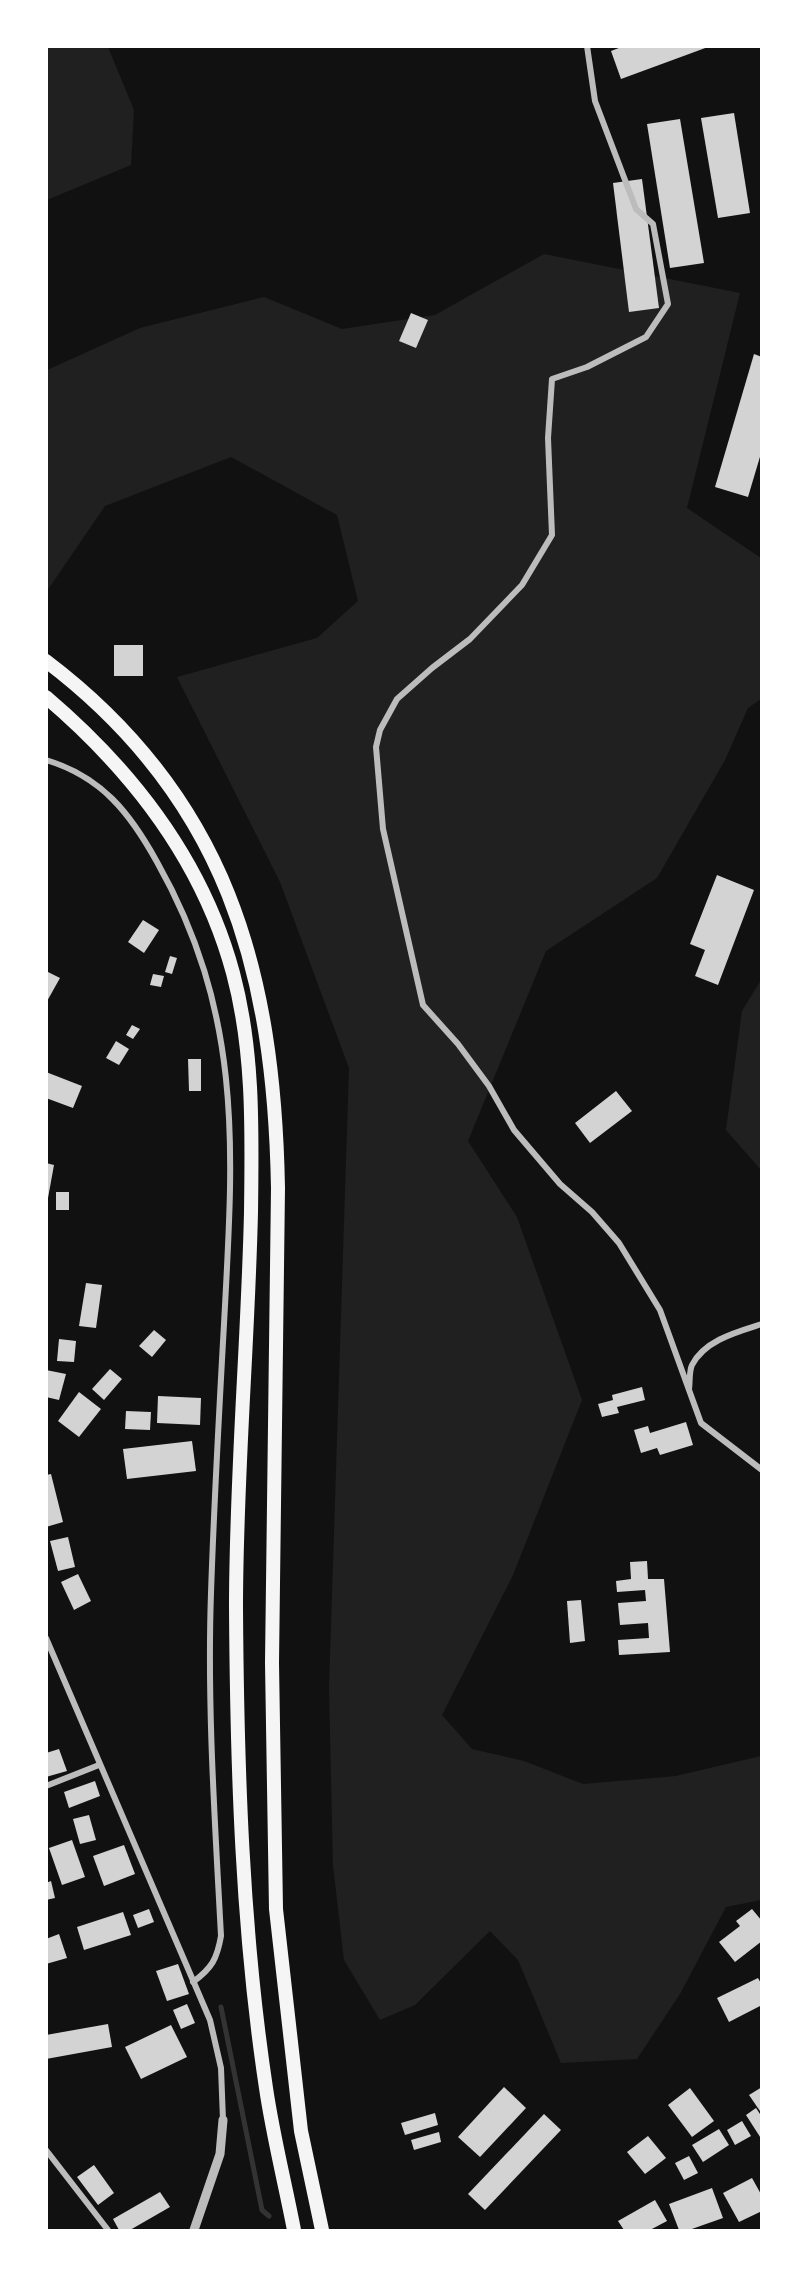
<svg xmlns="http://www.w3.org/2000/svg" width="808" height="2277" font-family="'Fira Sans Condensed',sans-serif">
  <rect width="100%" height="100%" fill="#111"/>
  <g fill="#202020">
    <polygon points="47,46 108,47 134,110 131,165 47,200"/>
    <polygon points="544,254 740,293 687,508 761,558 761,699 748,708 725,760 657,878 546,951 468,1141 517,1217 582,1400 513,1575 442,1715 472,1749 524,1761 583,1784 676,1776 761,1756 761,1900 726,1907 680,1994 637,2059 561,2063 518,1960 490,1931 415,2005 380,2020 344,1960 333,1866 329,1688 349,1068 280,882 177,677 317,638 358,601 337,515 231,457 105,506 47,591 47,370 140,328 264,297 342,329 435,315"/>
    <polygon points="761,980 761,1170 726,1130 742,1011"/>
  </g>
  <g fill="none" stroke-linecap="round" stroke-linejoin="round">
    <polyline stroke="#333" stroke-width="5" points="221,2007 262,2210 269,2216"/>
  </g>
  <g fill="#d3d3d3">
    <polygon points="624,46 708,46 708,47 621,79 611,51"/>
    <polygon points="734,113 750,213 718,218 701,118"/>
    <polygon points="680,119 704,263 670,268 647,124"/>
    <polygon points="642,179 659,308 629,312 613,183"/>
    <polygon points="411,313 428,320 416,348 399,341"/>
    <polygon points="754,354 762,357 762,450 748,497 715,487"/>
    <rect x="114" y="645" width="29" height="31"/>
    <polygon points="717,875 754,890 718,985 695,976 705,950 690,944"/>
    <polygon points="143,920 159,930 144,953 128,942"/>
    <polygon points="170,956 177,958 172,974 165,972"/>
    <polygon points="46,971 60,978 46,1003"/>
    <polygon points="153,974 164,976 161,987 150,985"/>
    <polygon points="132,1025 140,1029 133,1039 126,1035"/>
    <polygon points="116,1041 129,1049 119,1065 106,1058"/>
    <polygon points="188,1059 201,1059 201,1091 189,1091"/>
    <polygon points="46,1072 82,1086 73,1108 46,1098"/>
    <polygon points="616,1091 632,1111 590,1143 575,1123"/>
    <polygon points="46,1163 54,1165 48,1198 46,1198"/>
    <rect x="56" y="1192" width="13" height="18"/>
    <polygon points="86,1283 102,1285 96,1328 79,1326"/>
    <polygon points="154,1330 166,1340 152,1357 139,1346"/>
    <polygon points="59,1339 76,1341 74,1362 57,1361"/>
    <polygon points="110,1369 122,1379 104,1400 92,1389"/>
    <polygon points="46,1370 66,1374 59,1400 46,1397"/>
    <polygon points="642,1387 645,1400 617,1407 619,1413 602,1417 598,1404 613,1400 612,1395"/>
    <polygon points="79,1392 101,1409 79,1437 58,1421"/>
    <polygon points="158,1396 201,1398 200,1425 157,1423"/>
    <polygon points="126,1411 151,1412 150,1430 125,1429"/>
    <polygon points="686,1422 693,1445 660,1455 657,1448 641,1453 634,1430 648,1426 650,1433"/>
    <polygon points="192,1441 196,1471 127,1479 123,1449"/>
    <polygon points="51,1474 63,1522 46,1527 46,1475"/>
    <polygon points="68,1537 75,1567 58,1571 50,1541"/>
    <polygon points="647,1561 648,1579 664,1579 670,1652 619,1655 618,1640 649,1638 648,1623 620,1625 618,1603 646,1601 645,1590 617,1592 616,1581 631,1579 630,1562"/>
    <polygon points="78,1574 91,1601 74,1610 61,1582"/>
    <polygon points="581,1600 585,1641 570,1643 567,1601"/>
    <polygon points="59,1749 67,1771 46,1777 46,1753"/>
    <polygon points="95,1781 100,1796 69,1808 64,1792"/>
    <polygon points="89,1815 96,1840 80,1844 73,1819"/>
    <polygon points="72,1840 85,1877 62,1885 49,1848"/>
    <polygon points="124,1845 135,1874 104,1886 93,1856"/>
    <polygon points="51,1881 55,1898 46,1900 46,1883"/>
    <polygon points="149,1909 154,1922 138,1928 133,1915"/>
    <polygon points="752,1909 762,1921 762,1941 735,1962 719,1942 740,1926 736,1921"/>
    <polygon points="123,1912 131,1935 84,1950 77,1927"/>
    <polygon points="59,1934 67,1958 46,1964 46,1939"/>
    <polygon points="178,1964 189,1994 167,2001 156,1971"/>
    <polygon points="758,1978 762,1985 762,2005 729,2022 717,1998"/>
    <polygon points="187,2004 195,2023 181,2029 173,2010"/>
    <polygon points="108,2024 112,2047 46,2059 46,2035"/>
    <polygon points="171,2025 187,2057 141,2079 125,2047"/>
    <polygon points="504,2087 526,2108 480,2157 458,2137"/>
    <polygon points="762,2087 762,2114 749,2095"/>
    <polygon points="690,2088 714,2121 692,2137 668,2105"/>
    <polygon points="756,2108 762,2117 762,2140 746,2115"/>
    <polygon points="435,2113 438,2125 405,2135 401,2123"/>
    <polygon points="544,2114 561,2130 485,2210 468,2194"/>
    <polygon points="742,2121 751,2136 735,2145 727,2130"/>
    <polygon points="719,2129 729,2145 703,2162 692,2145"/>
    <polygon points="439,2132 441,2142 414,2150 411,2140"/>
    <polygon points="648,2136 666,2158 645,2174 627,2152"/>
    <polygon points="689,2156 698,2173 684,2180 675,2163"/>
    <polygon points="94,2165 114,2193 98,2205 77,2177"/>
    <polygon points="752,2178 762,2196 762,2211 739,2222 723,2193"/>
    <polygon points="712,2188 723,2218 689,2230 679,2230 669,2204"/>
    <polygon points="160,2192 170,2207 130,2230 119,2230 113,2219"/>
    <polygon points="655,2200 667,2221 650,2230 624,2230 618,2221"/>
  </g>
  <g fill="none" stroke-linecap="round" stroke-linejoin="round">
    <g stroke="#bcbcbc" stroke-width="6">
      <polyline points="587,46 595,101 636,209 653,224 668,304 646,337 587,367 552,379 548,438 552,535 522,585 470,639 432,668 397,699 380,730 376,747 383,829 423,1005 458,1044 489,1086 514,1130 560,1184 592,1212 619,1243 660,1310 701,1423 762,1470"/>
      <path d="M46 760C102 777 130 813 157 862 245 1018 233 1154 224 1324 219 1413 214 1503 211 1593 207 1707 215 1822 221 1936 217 1959 212 1968 193 1982"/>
      <path d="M689 1389C690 1383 689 1371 692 1365 705 1340 737 1332 762 1324"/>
      <polyline points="46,1638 210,2020 221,2068 223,2120"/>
      <polyline points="46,1786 99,1765"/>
      <polyline points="46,2150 108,2230"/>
    </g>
    <polyline stroke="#bcbcbc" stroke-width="9" points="194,2230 220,2154 223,2120"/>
    <g stroke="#f5f5f5" stroke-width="14">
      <path d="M46 661C227 798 274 971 278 1188L272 1663 276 1909 301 2131 322 2230"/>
      <path d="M46 697C133 771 203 862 233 973 254 1051 252 1132 251 1212 248 1344 236 1475 236 1607 237 1767 242 1929 266 2088 273 2136 285 2183 294 2230"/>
    </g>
  </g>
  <rect width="808" height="2277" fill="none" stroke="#ffffff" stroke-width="96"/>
</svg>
